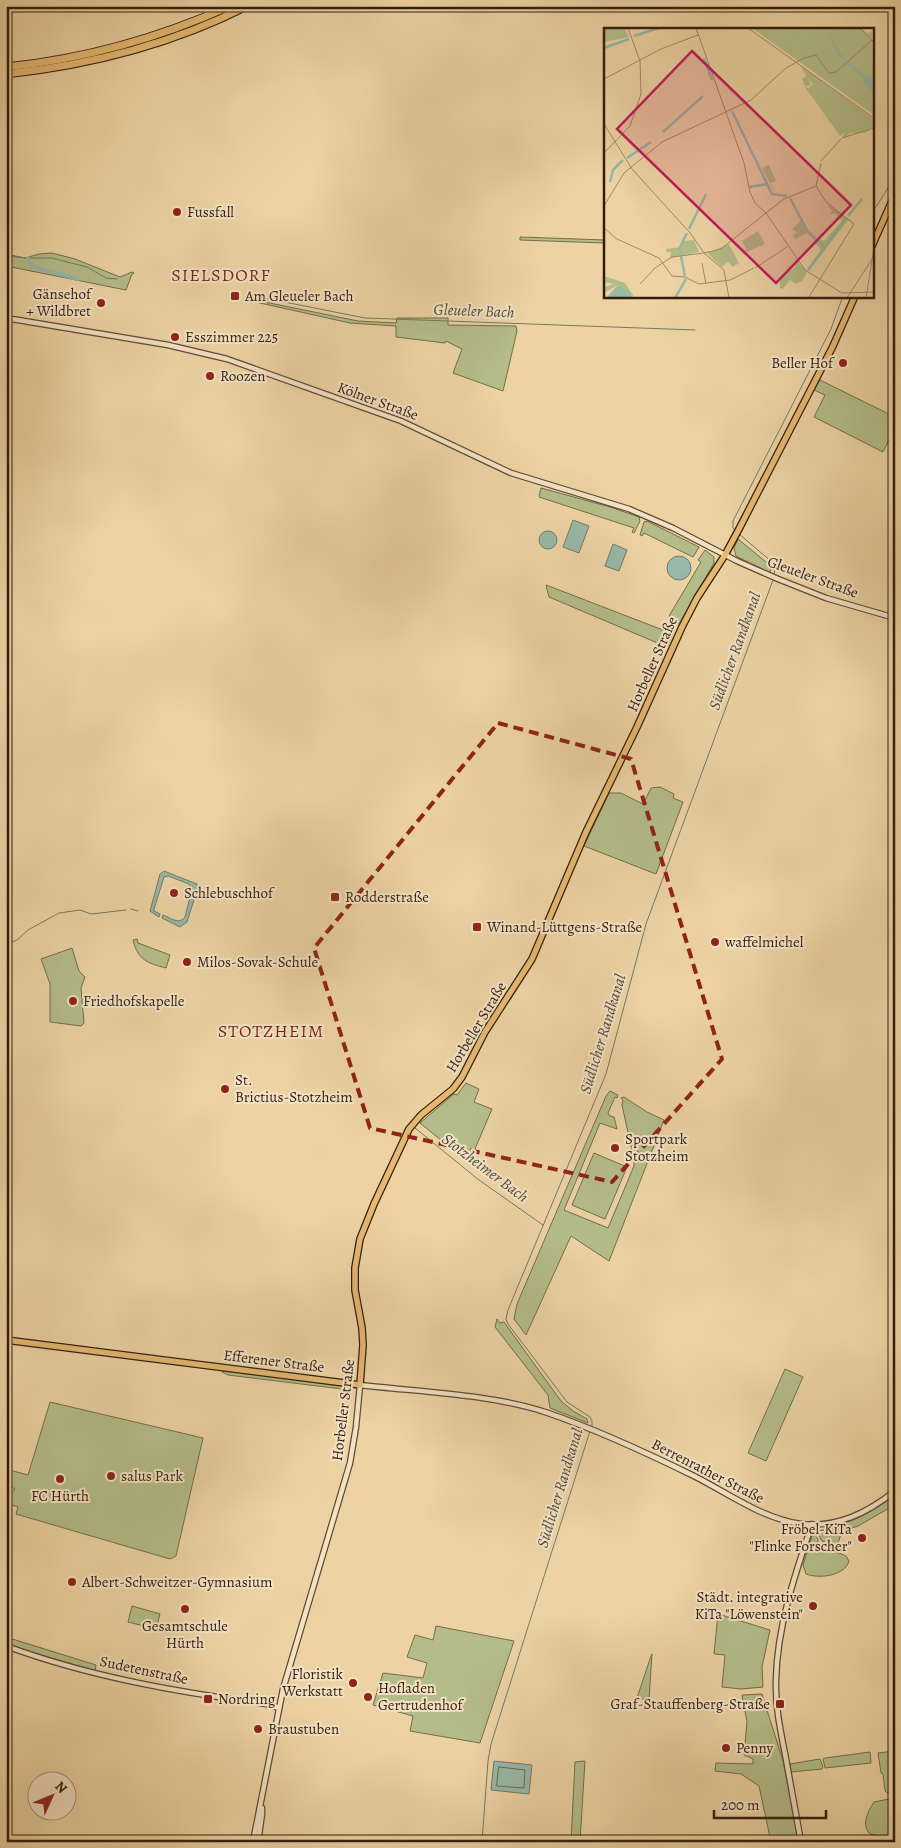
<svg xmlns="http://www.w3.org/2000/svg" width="901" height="1848" font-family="Alegreya,serif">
  <rect width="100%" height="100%" fill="#edd3a4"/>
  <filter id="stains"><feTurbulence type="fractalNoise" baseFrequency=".004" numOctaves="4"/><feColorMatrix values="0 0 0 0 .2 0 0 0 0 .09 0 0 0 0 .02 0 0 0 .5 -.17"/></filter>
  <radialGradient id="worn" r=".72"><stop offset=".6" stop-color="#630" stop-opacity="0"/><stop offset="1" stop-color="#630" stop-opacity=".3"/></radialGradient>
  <g fill="#b4bd89" stroke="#736d4b">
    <polygon points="520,237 605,240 605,243 520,240"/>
    <polygon points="52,253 75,259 120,277 132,272 134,273 132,274 126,290 6,266 6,254 25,258 39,254"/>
    <polygon points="255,300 358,321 396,323 397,318 448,318 448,325 516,326 517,331 503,391 453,373 462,349 446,341 445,343 396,337 396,326 350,323 251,301"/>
    <polygon points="820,380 895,417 895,427 883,452 814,417 825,395 814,390"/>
    <polygon points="541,488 610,507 639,517 640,521 634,533 632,532 634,528 539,497"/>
    <polygon points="647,521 699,547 693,557 644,533 642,536 640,535 644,522"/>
    <polygon points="738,539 771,566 770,573 736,556 734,548"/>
    <polygon points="705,550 714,557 714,563 679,624 674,623 675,619 669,616 701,562 698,560"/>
    <polygon points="546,585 663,630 664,628 674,630 667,647 549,597"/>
    <polygon points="660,787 674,794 673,798 683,802 656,874 584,846 609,793 621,793 643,804 651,788"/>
    <path d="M137 939 138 943 170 955 166 968C147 963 138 960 133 940Z"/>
    <polygon points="72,948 79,971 85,977 81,988 84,1023 81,1026 50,1022 50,984 41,959"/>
    <polygon points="466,1083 479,1089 474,1102 492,1109 469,1163 420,1123 454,1094 457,1095"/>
    <polygon points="610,1091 618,1095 617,1098 615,1097 608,1113 610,1116 614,1117 617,1129 600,1123 564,1210 608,1228 634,1166 634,1160 622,1105 623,1100 621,1098 624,1097 647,1112 664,1120 609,1261 571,1236 526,1335 514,1319 517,1304 606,1096"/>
    <polygon points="594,1153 627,1167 605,1219 572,1205"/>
    <polygon points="497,1319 500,1323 504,1322 561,1401 573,1411 587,1419 588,1423 550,1408 548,1395 495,1327"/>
    <polygon points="785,1369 803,1377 766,1461 748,1453"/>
    <polygon points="226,1370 350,1387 350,1390 228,1375 222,1372"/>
    <polygon points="50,1402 203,1438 176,1556 170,1559 16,1514 18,1507 9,1504 8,1507 6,1506 6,1494 10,1495 15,1489 6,1483 6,1469 28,1475"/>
    <path d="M895 1495V1509L891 1507 858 1526 842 1531 837 1546 822 1541 817 1532 819 1529C850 1524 870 1514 895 1495Z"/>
    <path d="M813 1533 818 1539 817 1549 822 1550 827 1548 846 1556 849 1561C845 1576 819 1579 806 1574L803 1565Z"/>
    <polygon points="132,1606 160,1614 156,1629 128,1622"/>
    <polygon points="718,1614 770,1630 762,1667 763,1687 741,1689 722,1687 725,1655 714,1654"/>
    <polygon points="436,1626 514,1641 480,1743 410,1731 413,1716 373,1705 383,1673 423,1678 427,1663 407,1657 415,1635 433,1640"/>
    <polygon points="6,1637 96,1665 95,1671 28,1651 6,1643"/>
    <polygon points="652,1654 649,1700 637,1698 650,1659"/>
    <polygon points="762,1694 783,1761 799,1842 771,1842 759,1786 741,1774 715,1771 716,1763 753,1764 753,1759 744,1755 747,1722 742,1695"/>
    <polygon points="895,1751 895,1774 892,1781 893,1792 887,1793 885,1791 883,1774 881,1773 878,1753"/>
    <polygon points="870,1752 871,1763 825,1768 823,1759 825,1758"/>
    <polygon points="820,1759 823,1767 822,1769 791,1772 790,1764"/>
    <polygon points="585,1761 580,1842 571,1842 575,1762"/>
    <path d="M889 1799 890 1802H895V1840L870 1834C861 1825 868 1811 874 1802Z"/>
  </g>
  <g fill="#99b8a7" stroke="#707a69">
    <polygon points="573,520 589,526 579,553 563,547"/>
    <circle cx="548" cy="540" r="9"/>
    <polygon points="613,544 627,550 619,571 605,566"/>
    <circle cx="679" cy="568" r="12"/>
    <path d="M164 871 197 884V890L187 922 180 927 162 918 163 915C171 918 179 925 185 917L192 889 189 884 168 876 164 877 154 909V911L160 914 159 917 150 911 160 874Z"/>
    <polygon points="494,1761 532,1765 529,1794 491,1790"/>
  </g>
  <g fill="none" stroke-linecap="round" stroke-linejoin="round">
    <polygon stroke="#666a5a" stroke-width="1" points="499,1767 525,1770 524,1788 497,1786"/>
    <g stroke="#707a69" stroke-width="1">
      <polyline points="872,213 895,177"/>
      <polyline points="6,256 28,258 52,258 87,267 106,278 117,279"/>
      <polyline points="254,296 365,318 695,330"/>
      <polyline points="736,532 733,528 733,521 831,329 843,296"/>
      <polyline points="739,534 772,562 775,568 774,576"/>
      <polyline points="131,909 138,911"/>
      <polyline points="6,945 17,940 28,930 59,913 80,910 91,914 126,910"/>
      <polyline points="415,1128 479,1180 543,1225"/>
      <polyline points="592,1427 592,1421 590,1417 567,1402 508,1324 506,1319 508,1310 606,1074 646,924 773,580"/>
      <polyline points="482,1842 488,1761 491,1744 590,1431"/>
    </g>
    <polyline stroke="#99b8a7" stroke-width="4" points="28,258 30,263 33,267 78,279"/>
    <g stroke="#614a33" stroke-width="7">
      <g id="minor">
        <polyline points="6,318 168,345 227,359 401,421 511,473 629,509 673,528 737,561 778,579 826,598 895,618"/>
        <path d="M6 1646C90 1677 178 1692 266 1704L279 1708"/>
        <path d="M253 1842 283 1689 350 1463 356 1427 360 1385C420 1392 492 1394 548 1413 598 1430 647 1453 694 1476 728 1493 763 1519 801 1524 837 1528 867 1513 895 1491"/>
        <polyline points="258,1842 262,1814 262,1808"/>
        <path d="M801 1842C796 1814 791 1787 786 1759 781 1733 775 1707 776 1680 777 1627 795 1574 812 1524"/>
      </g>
    </g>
    <g stroke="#321d0d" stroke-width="8">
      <g id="major">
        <polyline points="872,246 895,194"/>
        <polyline points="6,1340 360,1385 363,1345 362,1328 355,1290 355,1268 360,1239 374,1204 409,1129 421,1115 453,1089 462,1077 485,1032 532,959 586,832 637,727 682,627 697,598 725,555 739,529 833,346 855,296"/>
      </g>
    </g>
    <g stroke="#321d0d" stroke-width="9">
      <g id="highway">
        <path d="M6 67C84 59 159 38 230 6"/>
        <path d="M6 74C90 65 172 44 247 6"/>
      </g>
    </g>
    <use href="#minor" stroke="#f3e2c4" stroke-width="4.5"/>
    <use href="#major" stroke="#e6ba72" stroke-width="5.5"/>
    <use href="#highway" stroke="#e6ba72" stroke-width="7"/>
  </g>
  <path fill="none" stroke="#8f2418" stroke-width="4" stroke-dasharray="10 6" stroke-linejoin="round" d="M498 723 631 759 722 1059 612 1182 370 1128 314 948Z"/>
  <g fill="#8f2418" stroke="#f3e2c4" stroke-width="2">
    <circle cx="177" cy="212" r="5"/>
    <rect x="230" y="291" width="10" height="10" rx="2.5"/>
    <circle cx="101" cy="303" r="5"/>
    <circle cx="175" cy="337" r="5"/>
    <circle cx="843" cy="363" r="5"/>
    <circle cx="210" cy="376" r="5"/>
    <circle cx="174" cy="893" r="5"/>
    <rect x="330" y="892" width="10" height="10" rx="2.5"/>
    <rect x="472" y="922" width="10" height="10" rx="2.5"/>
    <circle cx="715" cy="942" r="5"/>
    <circle cx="187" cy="962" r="5"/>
    <circle cx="73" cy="1001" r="5"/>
    <circle cx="225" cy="1089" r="5"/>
    <circle cx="615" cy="1148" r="5"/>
    <circle cx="111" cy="1476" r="5"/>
    <circle cx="60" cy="1479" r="5"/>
    <circle cx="862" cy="1538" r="5"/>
    <circle cx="72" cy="1582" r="5"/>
    <circle cx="813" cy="1606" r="5"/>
    <circle cx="185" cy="1609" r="5"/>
    <circle cx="353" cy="1683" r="5"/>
    <circle cx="368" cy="1697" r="5"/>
    <rect x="203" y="1694" width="10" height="10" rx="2.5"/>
    <rect x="775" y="1699" width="10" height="10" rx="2.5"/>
    <circle cx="258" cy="1729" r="5"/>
    <circle cx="726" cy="1748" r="5"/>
  </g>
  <g text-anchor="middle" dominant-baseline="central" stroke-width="4" stroke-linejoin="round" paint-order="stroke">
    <g font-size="15" fill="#321d0d" stroke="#f3e2c4" text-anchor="start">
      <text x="187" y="212">Fussfall</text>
      <text x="91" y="294" text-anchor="end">Gänsehof<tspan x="91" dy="17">+ Wildbret</tspan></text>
      <text x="245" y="296">Am Gleueler Bach</text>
      <text x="185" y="337">Esszimmer 225</text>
      <text x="833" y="363" text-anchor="end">Beller Hof</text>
      <text x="220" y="376">Roozen</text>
      <text x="184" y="893">Schlebuschhof</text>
      <text x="345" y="897">Rodderstraße</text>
      <text x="487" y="927">Winand-Lüttgens-Straße</text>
      <text x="725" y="942">waffelmichel</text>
      <text x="197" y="962">Milos-Sovak-Schule</text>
      <text x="83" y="1001">Friedhofskapelle</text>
      <text x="235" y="1080">St.<tspan x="235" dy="17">Brictius-Stotzheim</tspan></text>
      <text x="625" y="1139">Sportpark<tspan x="625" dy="17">Stotzheim</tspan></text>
      <text x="121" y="1476">salus Park</text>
      <text x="60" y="1496" text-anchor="middle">FC Hürth</text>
      <text x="852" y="1529" text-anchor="end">Fröbel-KiTa<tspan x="852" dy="17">"Flinke Forscher"</tspan></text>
      <text x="82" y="1582">Albert-Schweitzer-Gymnasium</text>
      <text x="803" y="1597" text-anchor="end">Städt. integrative<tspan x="803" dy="17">KiTa "Löwenstein"</tspan></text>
      <text x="185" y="1626" text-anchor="middle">Gesamtschule<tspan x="185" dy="17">Hürth</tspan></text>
      <text x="343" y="1674" text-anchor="end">Floristik<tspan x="343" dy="17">Werkstatt</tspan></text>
      <text x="378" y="1688">Hofladen<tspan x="378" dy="17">Gertrudenhof</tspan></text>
      <text x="218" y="1699">Nordring</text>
      <text x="770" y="1704" text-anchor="end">Graf-Stauffenberg-Straße</text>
      <text x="268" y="1729">Braustuben</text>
      <text x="736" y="1748">Penny</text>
    </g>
    <g font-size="15" fill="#321d0d" stroke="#f3e2c4">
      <text transform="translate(378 401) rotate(20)">Kölner Straße</text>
      <text transform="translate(813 577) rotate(20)">Gleueler Straße</text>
      <text transform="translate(652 664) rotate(-66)">Horbeller Straße</text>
      <text transform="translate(476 1027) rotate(-59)">Horbeller Straße</text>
      <text transform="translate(274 1361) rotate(7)">Efferener Straße</text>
      <text transform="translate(343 1410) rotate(-83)">Horbeller Straße</text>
      <text transform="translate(708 1471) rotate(27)">Berrenrather Straße</text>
      <text transform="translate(144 1670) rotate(12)">Sudetenstraße</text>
    </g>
    <g font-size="16" font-style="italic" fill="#514c3b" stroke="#f3e2c4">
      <text transform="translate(474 311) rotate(2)">Gleueler Bach</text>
      <text transform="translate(735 651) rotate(-70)">Südlicher Randkanal</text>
      <text transform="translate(603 1034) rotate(-73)">Südlicher Randkanal</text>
      <text transform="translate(485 1168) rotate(37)">Stotzheimer Bach</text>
      <text transform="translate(560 1488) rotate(-73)">Südlicher Randkanal</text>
    </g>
    <g font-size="18" letter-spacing="1" fill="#7a1f14" stroke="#f3e2c4">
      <text x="221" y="275">SIELSDORF</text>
      <text x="271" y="1031">STOTZHEIM</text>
    </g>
  </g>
  <g transform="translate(604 28)">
    <rect width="270" height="270" fill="#edd3a4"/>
    <path d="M0 0H20L25 9 0 14ZM148 0H256L263 5 268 3 270 87ZM197 38 270 91V99L261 105H247L238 110 241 104 236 108 201 59 205 60 209 56 204 50 207 57 201 58 198 51 202 48ZM165 137 172 153 167 155 172 167 158 140ZM223 176 249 194 244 192 205 243 203 242 217 222 214 218 212 222 214 218 209 214 215 211 220 213 238 193 231 185 225 187 228 183ZM197 193 203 205 191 211 189 207 193 204 188 201ZM154 203 161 216 138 226 142 221 138 213ZM90 212 95 224 66 230 67 224H62V221L76 219 80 213ZM125 216 135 235 129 239 124 234 118 239 103 225ZM193 233 203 244 198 253 192 256 186 252 179 261 176 260V249L190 240ZM0 248 21 255 31 270 14 257 0 265V259L10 256 0 254Z" fill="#b4bd89"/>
    <path d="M222 0 240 31 262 48 264 47 270 51V66L259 54 260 51 234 27ZM14 257 26 264 28 270H2Z" fill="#99b8a7"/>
    <path fill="none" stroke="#99b8a7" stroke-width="2.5" d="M30 8 55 0M0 20 25 11M100 30 108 52M128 83 168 166 183 168M59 104 99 68M23 130 47 114M6 154 9 142 19 132M145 159 164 156M186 170 204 204 219 218M244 188 258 171M85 201 102 166M77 225 76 219 83 205M77 228 81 248M204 242 242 190M71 270 82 251"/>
    <path fill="none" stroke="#a28a68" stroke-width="1" d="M92 0 140 135 146 164 151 175 162 185 117 221 100 225M144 0 270 90M256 0 270 14M0 51 57 21 94 7M0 96 28 141 87 206 100 225 120 242 125 270M238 110 270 100M0 125 26 98 37 66 36 33 24 0M217 133 237 111M212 158 180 171 162 185 201 242 238 265 270 264M212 158 217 135M0 178 20 145 58 114 147 72 182 40 200 30 212 27 225 45 232 44 268 12M0 200 13 211 55 230 68 248 81 249 95 256 126 252 150 240M98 235 102 256M151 240 183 219M36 256 51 240 68 229 100 225M205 269 250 196 222 174 212 158M243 270 270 228M262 270 270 220"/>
    <path fill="#c2185b" fill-opacity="0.15" stroke="#c2185b" stroke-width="2.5" d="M88 23 247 177 172 255 13 101Z"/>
    <rect width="270" height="270" fill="none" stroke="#321d0d" stroke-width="2.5"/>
  </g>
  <rect width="901" height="1848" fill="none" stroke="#edd3a4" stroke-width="25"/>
  <rect x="8" y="8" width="886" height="1833" fill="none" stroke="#321d0d" stroke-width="2.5"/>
  <rect x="12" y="12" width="876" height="1823" fill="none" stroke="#321d0d"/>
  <g transform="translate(52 1796) rotate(46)"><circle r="24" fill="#f3e2c4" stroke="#a6937b"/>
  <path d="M0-4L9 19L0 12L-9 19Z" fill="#8f2418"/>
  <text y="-8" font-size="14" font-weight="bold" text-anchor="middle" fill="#321d0d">N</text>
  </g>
  <path d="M714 1810v8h112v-8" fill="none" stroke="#321d0d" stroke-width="2.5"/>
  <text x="721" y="1810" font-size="15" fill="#321d0d" stroke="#f3e2c4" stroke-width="4" paint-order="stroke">200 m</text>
  <rect width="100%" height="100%" filter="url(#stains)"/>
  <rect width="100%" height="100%" fill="url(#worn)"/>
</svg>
